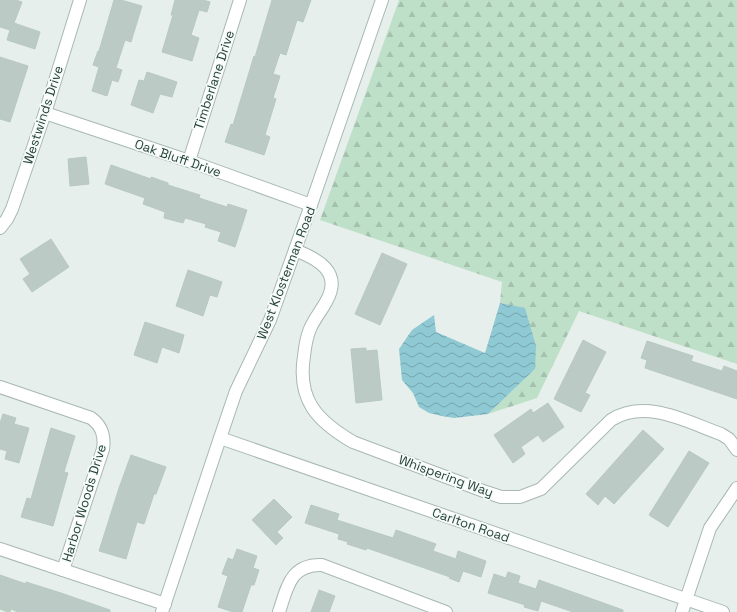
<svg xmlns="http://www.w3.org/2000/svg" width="737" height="612" font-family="'Space Grotesk',sans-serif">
  <defs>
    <pattern id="forest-firs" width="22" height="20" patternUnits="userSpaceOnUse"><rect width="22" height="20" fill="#bfe0c8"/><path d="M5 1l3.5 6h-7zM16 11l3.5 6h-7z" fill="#a4c1ad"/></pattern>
    <pattern id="water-waves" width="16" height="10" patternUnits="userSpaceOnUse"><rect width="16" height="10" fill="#8ec9d4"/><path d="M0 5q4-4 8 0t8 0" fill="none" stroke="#74a5ad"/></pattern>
  </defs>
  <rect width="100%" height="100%" fill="#e6efeb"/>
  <polygon fill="url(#forest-firs)" points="399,0 737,0 737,364 579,311 537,398 488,414 535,369 525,309 500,303 502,282 320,220"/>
  <polygon fill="url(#water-waves)" points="500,303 525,308 536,346 535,369 488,414 454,418 442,416 429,413 419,407 413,393 402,380 399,349 412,330 434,315 436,332 485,353"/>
  <g fill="#bbcac4" stroke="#b8c9c2">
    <polygon points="0,0 16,0 22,2 14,23 40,32 35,49 7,40 10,30 0,27"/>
    <polygon points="114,0 121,0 142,6 131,42 125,40 116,68 122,70 118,82 112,80 107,96 92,91 99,67 93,65 98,51 99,51"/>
    <polygon points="175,0 203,0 210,2 207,12 199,10 191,35 199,38 192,61 162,52 173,15 171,15"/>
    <polygon points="272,0 311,0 303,22 297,20 286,55 280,53 273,74 280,76 273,98 276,99 265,135 270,137 264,155 225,142 231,124 233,125 254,56 255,57"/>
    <polygon points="0,57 28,66 10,122 0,119"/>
    <polygon points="147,72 177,82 172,97 160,94 153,113 131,105 139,80 144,81"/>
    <polygon points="86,157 89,184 70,186 68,159"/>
    <polygon points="111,165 151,179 151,177 168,183 168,185 200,195 199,198 227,207 228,204 247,210 235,247 218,241 221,232 205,227 206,224 185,218 183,223 164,218 165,212 143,204 145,198 105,184"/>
    <polygon points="51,239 69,267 32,292 23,279 30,274 20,259"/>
    <polygon points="382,253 407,264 380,325 355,314"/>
    <polygon points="188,270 222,282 217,297 210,295 203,316 176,306"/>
    <polygon points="145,322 184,335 179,353 162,347 157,363 134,355"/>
    <polygon points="583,340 606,352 585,393 590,395 581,412 554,399"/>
    <polygon points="647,341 693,356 691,361 722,371 724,366 737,371 737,399 645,368 647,360 641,358"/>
    <polygon points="366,348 366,351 377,350 382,400 356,403 351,349"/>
    <polygon points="548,403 564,427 543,442 538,435 521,447 525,454 513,463 494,435 531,409 533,413"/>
    <polygon points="3,414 16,418 14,424 29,428 19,463 5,459 7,451 0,449 0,423"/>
    <polygon points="51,428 75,436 64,472 68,473 53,526 21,517 27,498 31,499"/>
    <polygon points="643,430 664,449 614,504 605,496 598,505 586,494"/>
    <polygon points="689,451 709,463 668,527 649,515"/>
    <polygon points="131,455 166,467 156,494 154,494 144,524 137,522 126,559 99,551 119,488"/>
    <polygon points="274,499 292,517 277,532 283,538 276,545 252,520"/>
    <polygon points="311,505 339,514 337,520 393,538 396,530 436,544 433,551 456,559 458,551 486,561 481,577 463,571 459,582 449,578 450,577 367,548 366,550 347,544 348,542 338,539 339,534 305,523"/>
    <polygon points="237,549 257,556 253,568 259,570 254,585 251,585 242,612 233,612 218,607 228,576 222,574 228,558 233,560"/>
    <polygon points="508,572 520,576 518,583 536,589 539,580 623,610 623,612 573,612 541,601 538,611 524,607 525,605 488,593 494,574 506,578"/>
    <polygon points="0,575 26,584 26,582 61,593 110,610 110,612 18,612 11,609 10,612 8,612 0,609"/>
    <polygon points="319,590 335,596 329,612 311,612"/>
  </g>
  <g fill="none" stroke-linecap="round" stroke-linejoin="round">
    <g stroke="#a8b8b2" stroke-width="14">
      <g id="minor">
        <polyline points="45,113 189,161 311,205"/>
        <polyline points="189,161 240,0"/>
        <polyline points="0,228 7,219 12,209 45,113 80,0"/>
        <path d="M295 250C318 259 342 272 327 300 322 310 314 319 310 329 306 338 305 347 304 356 297 400 317 421 353 442L486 492 501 497H520L541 489 611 420C646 398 687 422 721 434L729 439 737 450"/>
        <path d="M0 387 91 418C102 426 105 436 103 449L63 570 0 549"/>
        <polyline points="220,438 236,391 270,320 311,205 382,0"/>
        <polyline points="63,570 165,604"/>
        <path d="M279 612C287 588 290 564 322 565L446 612"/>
        <polyline points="682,612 710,528 737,488"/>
      </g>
    </g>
    <g stroke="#a8b8b2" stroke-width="14">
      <polyline id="tertiary" points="162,612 220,438 723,612"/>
    </g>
    <use href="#minor" stroke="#fff" stroke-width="12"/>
    <use href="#tertiary" stroke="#fff" stroke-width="12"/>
  </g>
  <g text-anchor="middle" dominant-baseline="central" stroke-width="3.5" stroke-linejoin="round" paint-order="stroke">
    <g font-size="13" fill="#24423a" stroke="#f7fbf9">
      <text transform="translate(214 80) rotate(-72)">Timberlane Drive</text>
      <text transform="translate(43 115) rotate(-72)">Westwinds Drive</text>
      <text transform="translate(178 158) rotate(19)">Oak Bluff Drive</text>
      <text transform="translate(286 273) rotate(-69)">West Klosterman Road</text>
      <text transform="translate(446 476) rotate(20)">Whispering Way</text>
      <text transform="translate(84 503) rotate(-73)">Harbor Woods Drive</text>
      <text transform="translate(471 525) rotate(19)">Carlton Road</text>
    </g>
  </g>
</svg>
